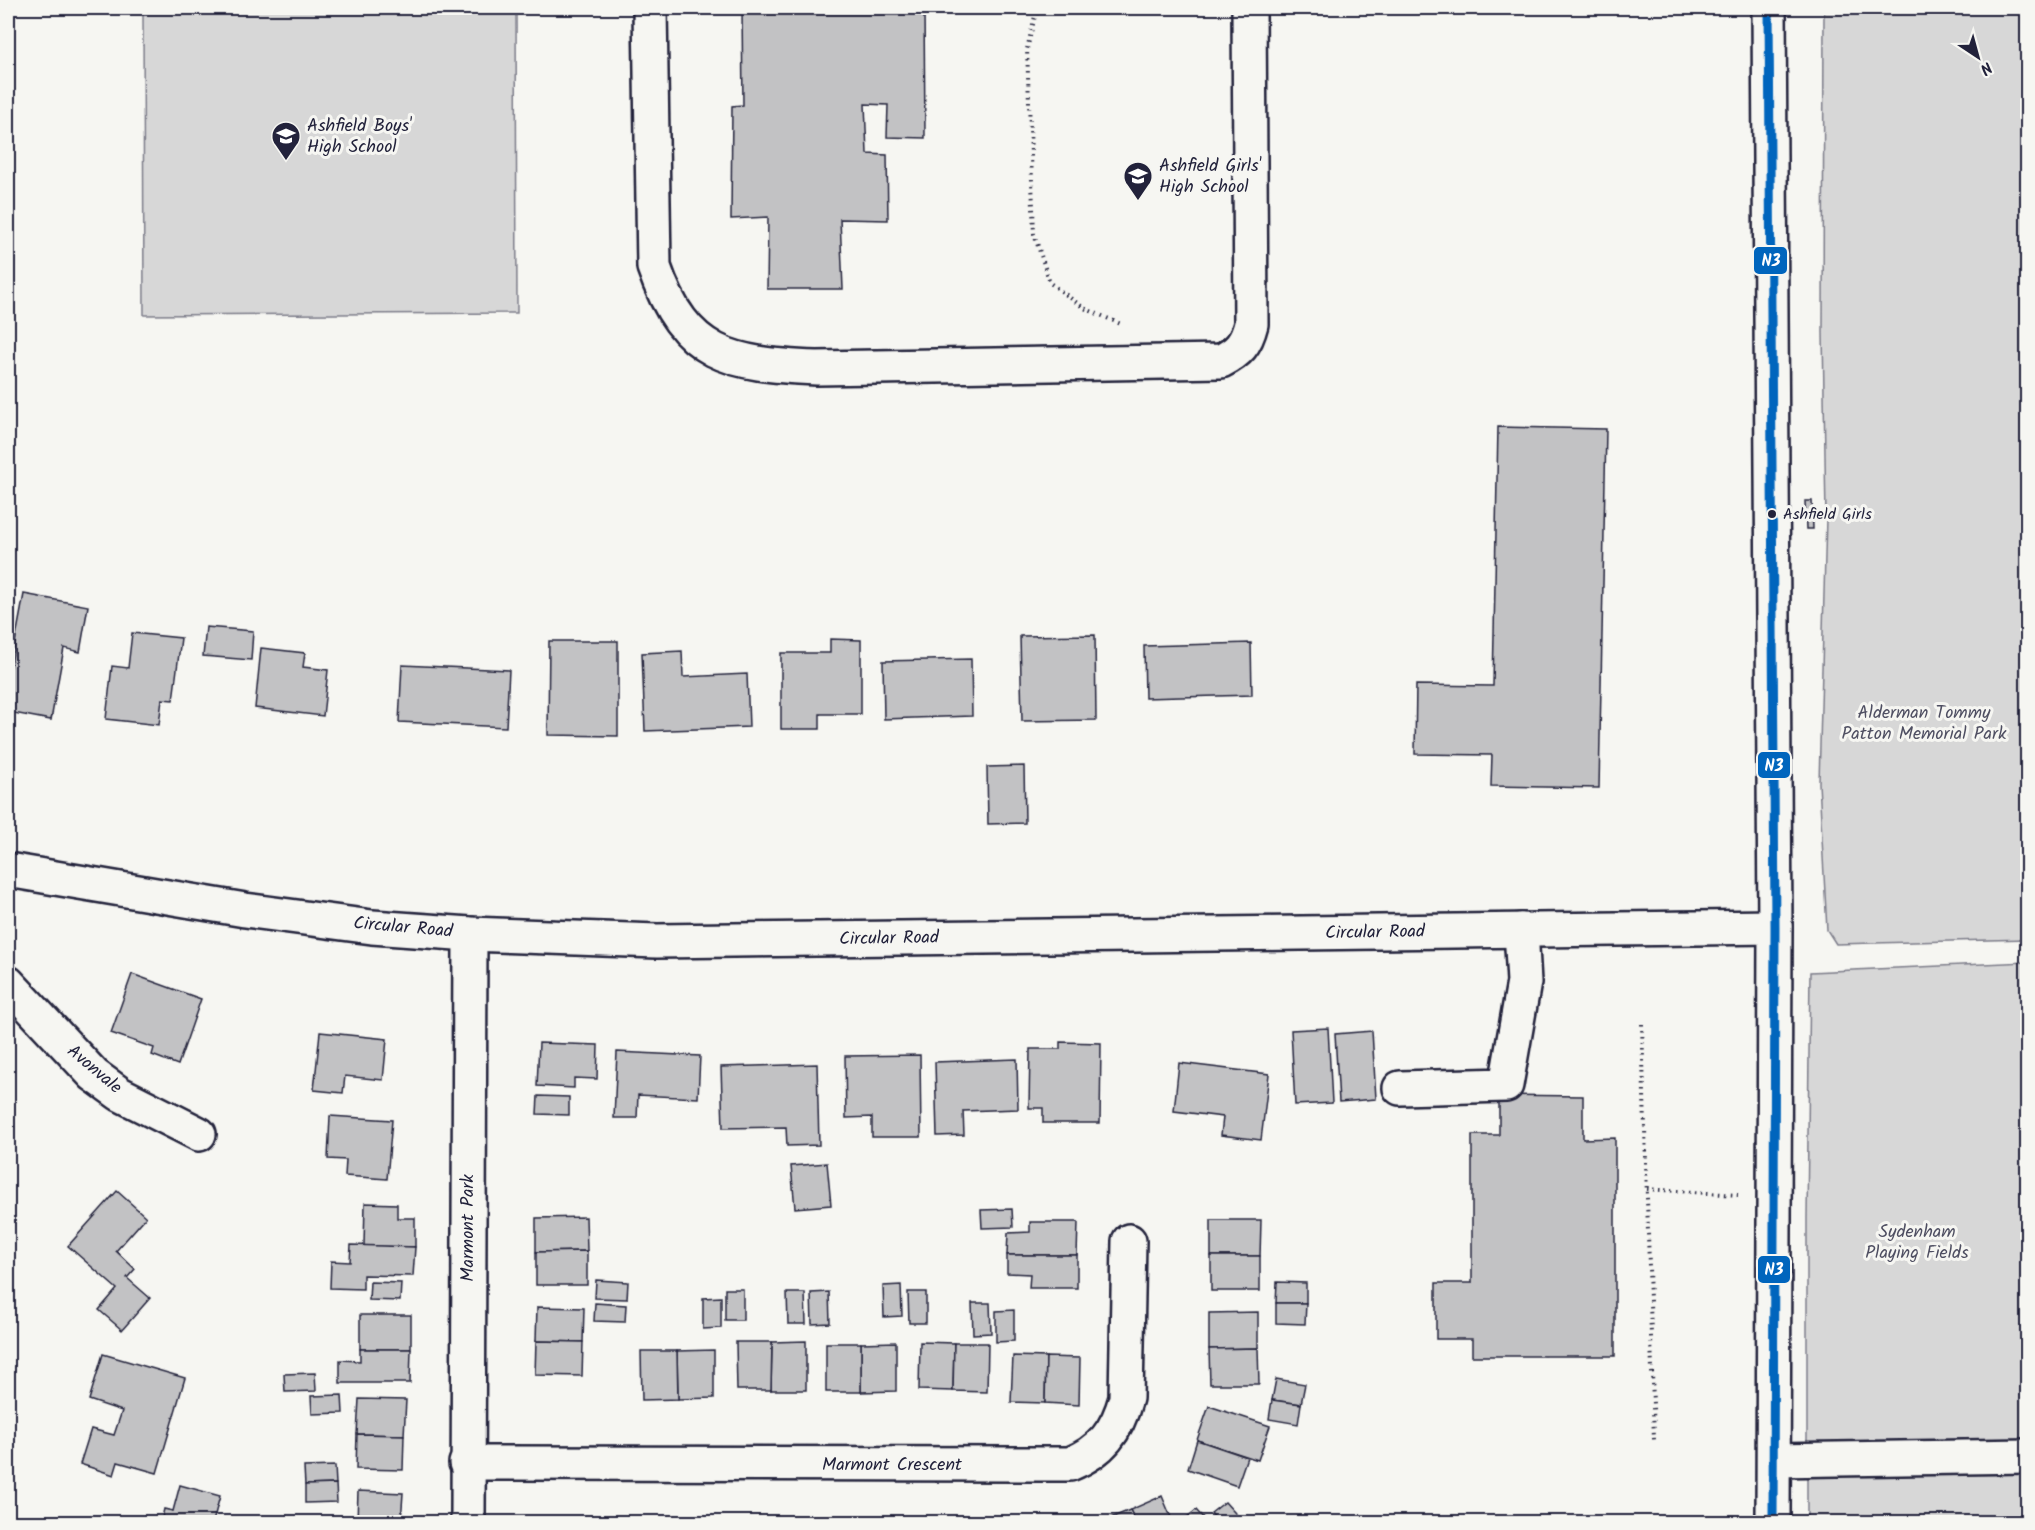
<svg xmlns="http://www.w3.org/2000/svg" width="2035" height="1530" font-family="Kalam,sans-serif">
  <rect width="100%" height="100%" fill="#f6f6f2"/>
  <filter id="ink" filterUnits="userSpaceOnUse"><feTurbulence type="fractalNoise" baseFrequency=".0167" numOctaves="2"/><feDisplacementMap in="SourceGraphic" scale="12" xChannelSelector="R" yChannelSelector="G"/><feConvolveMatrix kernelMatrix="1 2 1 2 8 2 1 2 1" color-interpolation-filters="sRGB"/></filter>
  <g filter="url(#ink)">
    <g fill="#d7d7d7" stroke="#7c7c89" stroke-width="1.5">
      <polygon points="143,8 516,8 517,313 144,315"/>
      <polygon points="1824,8 2027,8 2027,939 1836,944 1827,930 1819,783 1826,518 1823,332"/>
      <polygon points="2027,962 2027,1522 1807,1522 1807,1218 1810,972"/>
    </g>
    <g fill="#c2c2c4" stroke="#22223b" stroke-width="1.5">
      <polygon points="742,8 924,8 925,138 887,137 888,105 865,104 867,154 887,155 888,220 840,219 843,289 767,289 768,217 731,219 732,106 743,105"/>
      <polygon points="1498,427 1606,429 1599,788 1491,786 1492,755 1415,754 1416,685 1493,686"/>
      <polygon points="1805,501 1812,501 1813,529 1806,529"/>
      <polygon points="24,594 88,606 80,652 64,648 51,720 8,712 8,680"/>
      <polygon points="206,627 253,631 251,660 203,656"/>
      <polygon points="132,633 181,638 173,700 162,699 159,725 106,719 112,666 128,668"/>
      <polygon points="1095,635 1096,720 1022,721 1020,636"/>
      <polygon points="830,639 861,640 861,714 820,714 820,729 781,729 781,653 830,653"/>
      <polygon points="549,641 618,641 618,736 548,735"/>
      <polygon points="1251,643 1252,695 1145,698 1144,646"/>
      <polygon points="261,648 305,653 303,667 328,670 323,716 255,708"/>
      <polygon points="682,651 683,677 747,674 749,727 645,731 642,653"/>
      <polygon points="971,659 972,716 884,719 883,661"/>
      <polygon points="402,665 509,670 506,727 399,722"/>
      <polygon points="1024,766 1025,823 988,824 987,767"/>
      <polygon points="132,974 201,999 178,1065 152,1055 154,1048 111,1033"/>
      <polygon points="1328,1028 1332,1103 1295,1105 1291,1030"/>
      <polygon points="1372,1031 1376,1099 1339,1102 1335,1034"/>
      <polygon points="320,1032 387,1039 383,1080 345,1076 343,1093 314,1090"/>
      <polygon points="1060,1042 1101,1043 1100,1123 1043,1123 1043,1108 1029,1108 1030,1049 1060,1049"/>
      <polygon points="539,1043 598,1045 597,1079 574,1078 574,1088 537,1086"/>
      <polygon points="617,1052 700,1056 698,1098 638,1095 637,1118 614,1118"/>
      <polygon points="920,1055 921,1137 872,1137 872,1117 846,1118 845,1056"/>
      <polygon points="1017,1059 1018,1109 963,1111 964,1135 937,1136 935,1062"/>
      <polygon points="1179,1063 1269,1074 1261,1140 1221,1135 1223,1117 1174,1111"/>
      <polygon points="817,1064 819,1145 787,1146 786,1127 723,1128 721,1067"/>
      <polygon points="1499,1095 1583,1096 1583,1139 1615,1138 1615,1356 1472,1356 1472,1339 1436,1339 1436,1283 1472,1283 1472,1135 1499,1135"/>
      <polygon points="538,1096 569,1097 569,1115 537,1114"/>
      <polygon points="330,1116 392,1120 387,1179 345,1176 346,1160 328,1159"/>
      <polygon points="827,1163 831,1205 795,1208 791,1166"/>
      <polygon points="117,1191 146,1217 116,1251 135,1269 127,1278 150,1298 122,1330 99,1310 117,1289 68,1246"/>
      <polygon points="365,1203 397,1204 397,1218 415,1218 415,1247 364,1246"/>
      <polygon points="1012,1209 1013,1227 982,1228 981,1210"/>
      <polygon points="586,1217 587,1251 536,1252 536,1218"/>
      <polygon points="1211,1220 1261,1220 1260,1256 1211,1256"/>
      <polygon points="1030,1222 1078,1222 1077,1255 1007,1255 1008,1233 1030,1232"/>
      <polygon points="351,1245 415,1247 413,1276 363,1275 363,1289 330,1288 331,1261 350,1262"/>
      <polygon points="587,1251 587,1285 536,1285 536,1252"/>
      <polygon points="1007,1255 1077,1255 1077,1288 1029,1288 1030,1274 1007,1273"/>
      <rect x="1211" y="1256" width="49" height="35"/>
      <polygon points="596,1280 628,1282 627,1299 595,1298"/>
      <polygon points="370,1282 401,1283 400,1301 369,1300"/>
      <polygon points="1277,1282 1306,1283 1306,1303 1276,1303"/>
      <polygon points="901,1285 902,1316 884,1317 883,1286"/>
      <rect x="725" y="1289" width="18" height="31"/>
      <polygon points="829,1292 830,1323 812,1324 811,1293"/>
      <polygon points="908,1292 926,1292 926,1323 909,1323"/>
      <polygon points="787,1293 805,1293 806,1324 788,1324"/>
      <polygon points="721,1297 721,1328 703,1329 703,1298"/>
      <polygon points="595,1303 626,1305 625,1322 594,1321"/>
      <polygon points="972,1303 990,1303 991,1333 973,1334"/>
      <polygon points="1276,1303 1306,1303 1305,1324 1276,1323"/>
      <polygon points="537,1307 584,1308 583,1342 536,1341"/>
      <polygon points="1014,1310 1014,1341 996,1342 996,1311"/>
      <polygon points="1258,1312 1258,1348 1209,1349 1209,1313"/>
      <rect x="360" y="1315" width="51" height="34"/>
      <polygon points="536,1341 583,1342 582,1376 535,1375"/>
      <polygon points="806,1341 806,1390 771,1390 772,1342"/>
      <polygon points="736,1342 772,1342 771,1390 737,1390"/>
      <polygon points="896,1342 896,1391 861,1392 861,1343"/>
      <polygon points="920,1342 954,1343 953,1391 919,1390"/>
      <rect x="826" y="1343" width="35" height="49"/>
      <polygon points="954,1343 988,1343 987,1392 953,1391"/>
      <polygon points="1258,1348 1259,1384 1210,1384 1209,1349"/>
      <polygon points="360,1349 411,1349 410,1383 340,1383 340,1360 360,1361"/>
      <polygon points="714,1350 714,1398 678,1399 677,1351"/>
      <polygon points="641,1351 677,1351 678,1399 642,1400"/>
      <polygon points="103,1354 185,1378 157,1473 118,1462 114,1475 80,1464 91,1429 114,1435 122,1411 89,1400"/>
      <polygon points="1013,1356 1046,1357 1045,1403 1011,1402"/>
      <polygon points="1046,1357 1080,1358 1079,1405 1045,1403"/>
      <polygon points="315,1373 316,1391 285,1392 284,1374"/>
      <polygon points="1276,1379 1305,1384 1301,1404 1272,1400"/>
      <polygon points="342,1395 343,1413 312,1414 311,1396"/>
      <polygon points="359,1399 406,1400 404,1435 357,1434"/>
      <polygon points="1272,1400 1301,1404 1298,1424 1269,1419"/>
      <polygon points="1209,1406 1270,1426 1258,1460 1197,1440"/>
      <polygon points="357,1434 404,1435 403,1470 356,1469"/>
      <polygon points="1197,1440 1247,1457 1237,1486 1188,1469"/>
      <polygon points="335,1466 336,1484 305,1485 304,1467"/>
      <polygon points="336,1484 337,1502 305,1503 305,1485"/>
      <polygon points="180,1485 220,1496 213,1522 161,1522 164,1509 173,1511"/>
      <polygon points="358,1491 403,1493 401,1522 357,1522"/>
      <polygon points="1162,1496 1173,1522 1136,1522 1130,1510"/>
      <polygon points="1225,1502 1243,1522 1219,1522 1211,1513"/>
      <polygon points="1130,1510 1136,1522 1101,1522"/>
      <polygon points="1196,1510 1207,1522 1183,1522 1182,1521"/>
    </g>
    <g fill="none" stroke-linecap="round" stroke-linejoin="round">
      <g stroke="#22223b" stroke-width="38">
        <g id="minor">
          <path d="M650 8 654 267C685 357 730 364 817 368L1221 361C1239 352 1246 344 1251 324L1249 8"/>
          <polyline points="8,870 245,910 372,927 470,934 657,941 1775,927"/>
          <polyline points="8,983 94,1075 120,1094 199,1134"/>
          <polyline points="1400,1088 1506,1085 1524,982 1521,930"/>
          <polyline points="1774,1460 2028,1456"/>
          <path d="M466 1463 1070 1464C1102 1451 1117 1431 1126 1398L1129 1241"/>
          <polyline points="468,1522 470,934"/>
        </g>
      </g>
      <g stroke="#22223b" stroke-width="38">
        <polyline id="major" points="1769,8 1775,927 1773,1522"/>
      </g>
      <g stroke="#22223b" stroke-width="4" stroke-dasharray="1.5 4.5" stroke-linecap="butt">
        <polyline points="1041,8 1035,16 1027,49 1034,234 1050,283 1084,308 1123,325"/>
        <polyline points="1642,1024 1654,1440"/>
        <polyline points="1647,1189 1738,1195"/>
      </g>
      <use href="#minor" stroke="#f6f6f2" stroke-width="33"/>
      <use href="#major" stroke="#f6f6f2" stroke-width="33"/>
      <g stroke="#f6f6f2" stroke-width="14">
        <polyline id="bus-1" points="1769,8 1775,927 1773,1522"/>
      </g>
      <use href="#bus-1" stroke="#0065bd" stroke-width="9"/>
    </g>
  </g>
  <defs>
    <g id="school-pin" transform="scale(1.5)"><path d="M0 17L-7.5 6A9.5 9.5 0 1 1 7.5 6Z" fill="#22223b" stroke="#f6f6f2"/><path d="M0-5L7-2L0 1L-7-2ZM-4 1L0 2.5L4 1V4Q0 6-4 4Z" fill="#fff"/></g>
  </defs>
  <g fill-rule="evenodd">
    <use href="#school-pin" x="286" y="136"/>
    <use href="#school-pin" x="1138" y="176"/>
  </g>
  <circle fill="#22223b" stroke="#f6f6f2" stroke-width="2" cx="1772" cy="514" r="5"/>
  <g text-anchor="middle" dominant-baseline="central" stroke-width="6" stroke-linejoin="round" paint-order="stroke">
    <g font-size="16" fill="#22223b" stroke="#f6f6f2" text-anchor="start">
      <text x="1783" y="514">Ashfield Girls</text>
    </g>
    <g font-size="18" fill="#22223b" stroke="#f6f6f2" text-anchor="start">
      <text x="307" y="126">Ashfield Boys'<tspan x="307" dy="21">High School</tspan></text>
      <text x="1159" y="166">Ashfield Girls'<tspan x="1159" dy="21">High School</tspan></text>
    </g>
    <g font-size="18" fill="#4f4f62" stroke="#f6f6f2">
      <text x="1924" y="713">Alderman Tommy<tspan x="1924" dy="21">Patton Memorial Park</tspan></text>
      <text x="1917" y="1232">Sydenham<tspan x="1917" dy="21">Playing Fields</tspan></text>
    </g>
    <g font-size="18" fill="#22223b" stroke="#f6f6f2">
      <text transform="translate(403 928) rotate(5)">Circular Road</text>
      <text transform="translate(1375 933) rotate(-1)">Circular Road</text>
      <text transform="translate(889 939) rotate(-1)">Circular Road</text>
      <text transform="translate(94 1070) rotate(40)">Avonvale</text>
      <text transform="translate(468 1228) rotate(-90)">Marmont Park</text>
      <text x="892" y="1465">Marmont Crescent</text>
    </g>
  </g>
  <g stroke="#f6f6f2" stroke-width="2">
    <rect x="1753" y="246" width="35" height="29" rx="6" fill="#0065bd"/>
    <rect x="1757" y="751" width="34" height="28" rx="6" fill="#0065bd"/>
    <rect x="1757" y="1255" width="34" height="29" rx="6" fill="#0065bd"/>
  </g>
  <g font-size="16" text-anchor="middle" font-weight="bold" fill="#fff">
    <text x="1771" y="266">N3</text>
    <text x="1774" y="771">N3</text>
    <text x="1774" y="1275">N3</text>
  </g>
  <rect width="2035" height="1530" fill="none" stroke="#f6f6f2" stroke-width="30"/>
  <rect x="15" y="15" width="2005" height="1500" fill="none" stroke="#22223b" stroke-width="2" filter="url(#ink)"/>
  <g transform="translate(1978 57) rotate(144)" stroke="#f6f6f2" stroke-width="4.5" paint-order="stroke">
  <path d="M0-4.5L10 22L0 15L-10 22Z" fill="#22223b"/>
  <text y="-9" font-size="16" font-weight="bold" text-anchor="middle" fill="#22223b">N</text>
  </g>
</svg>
